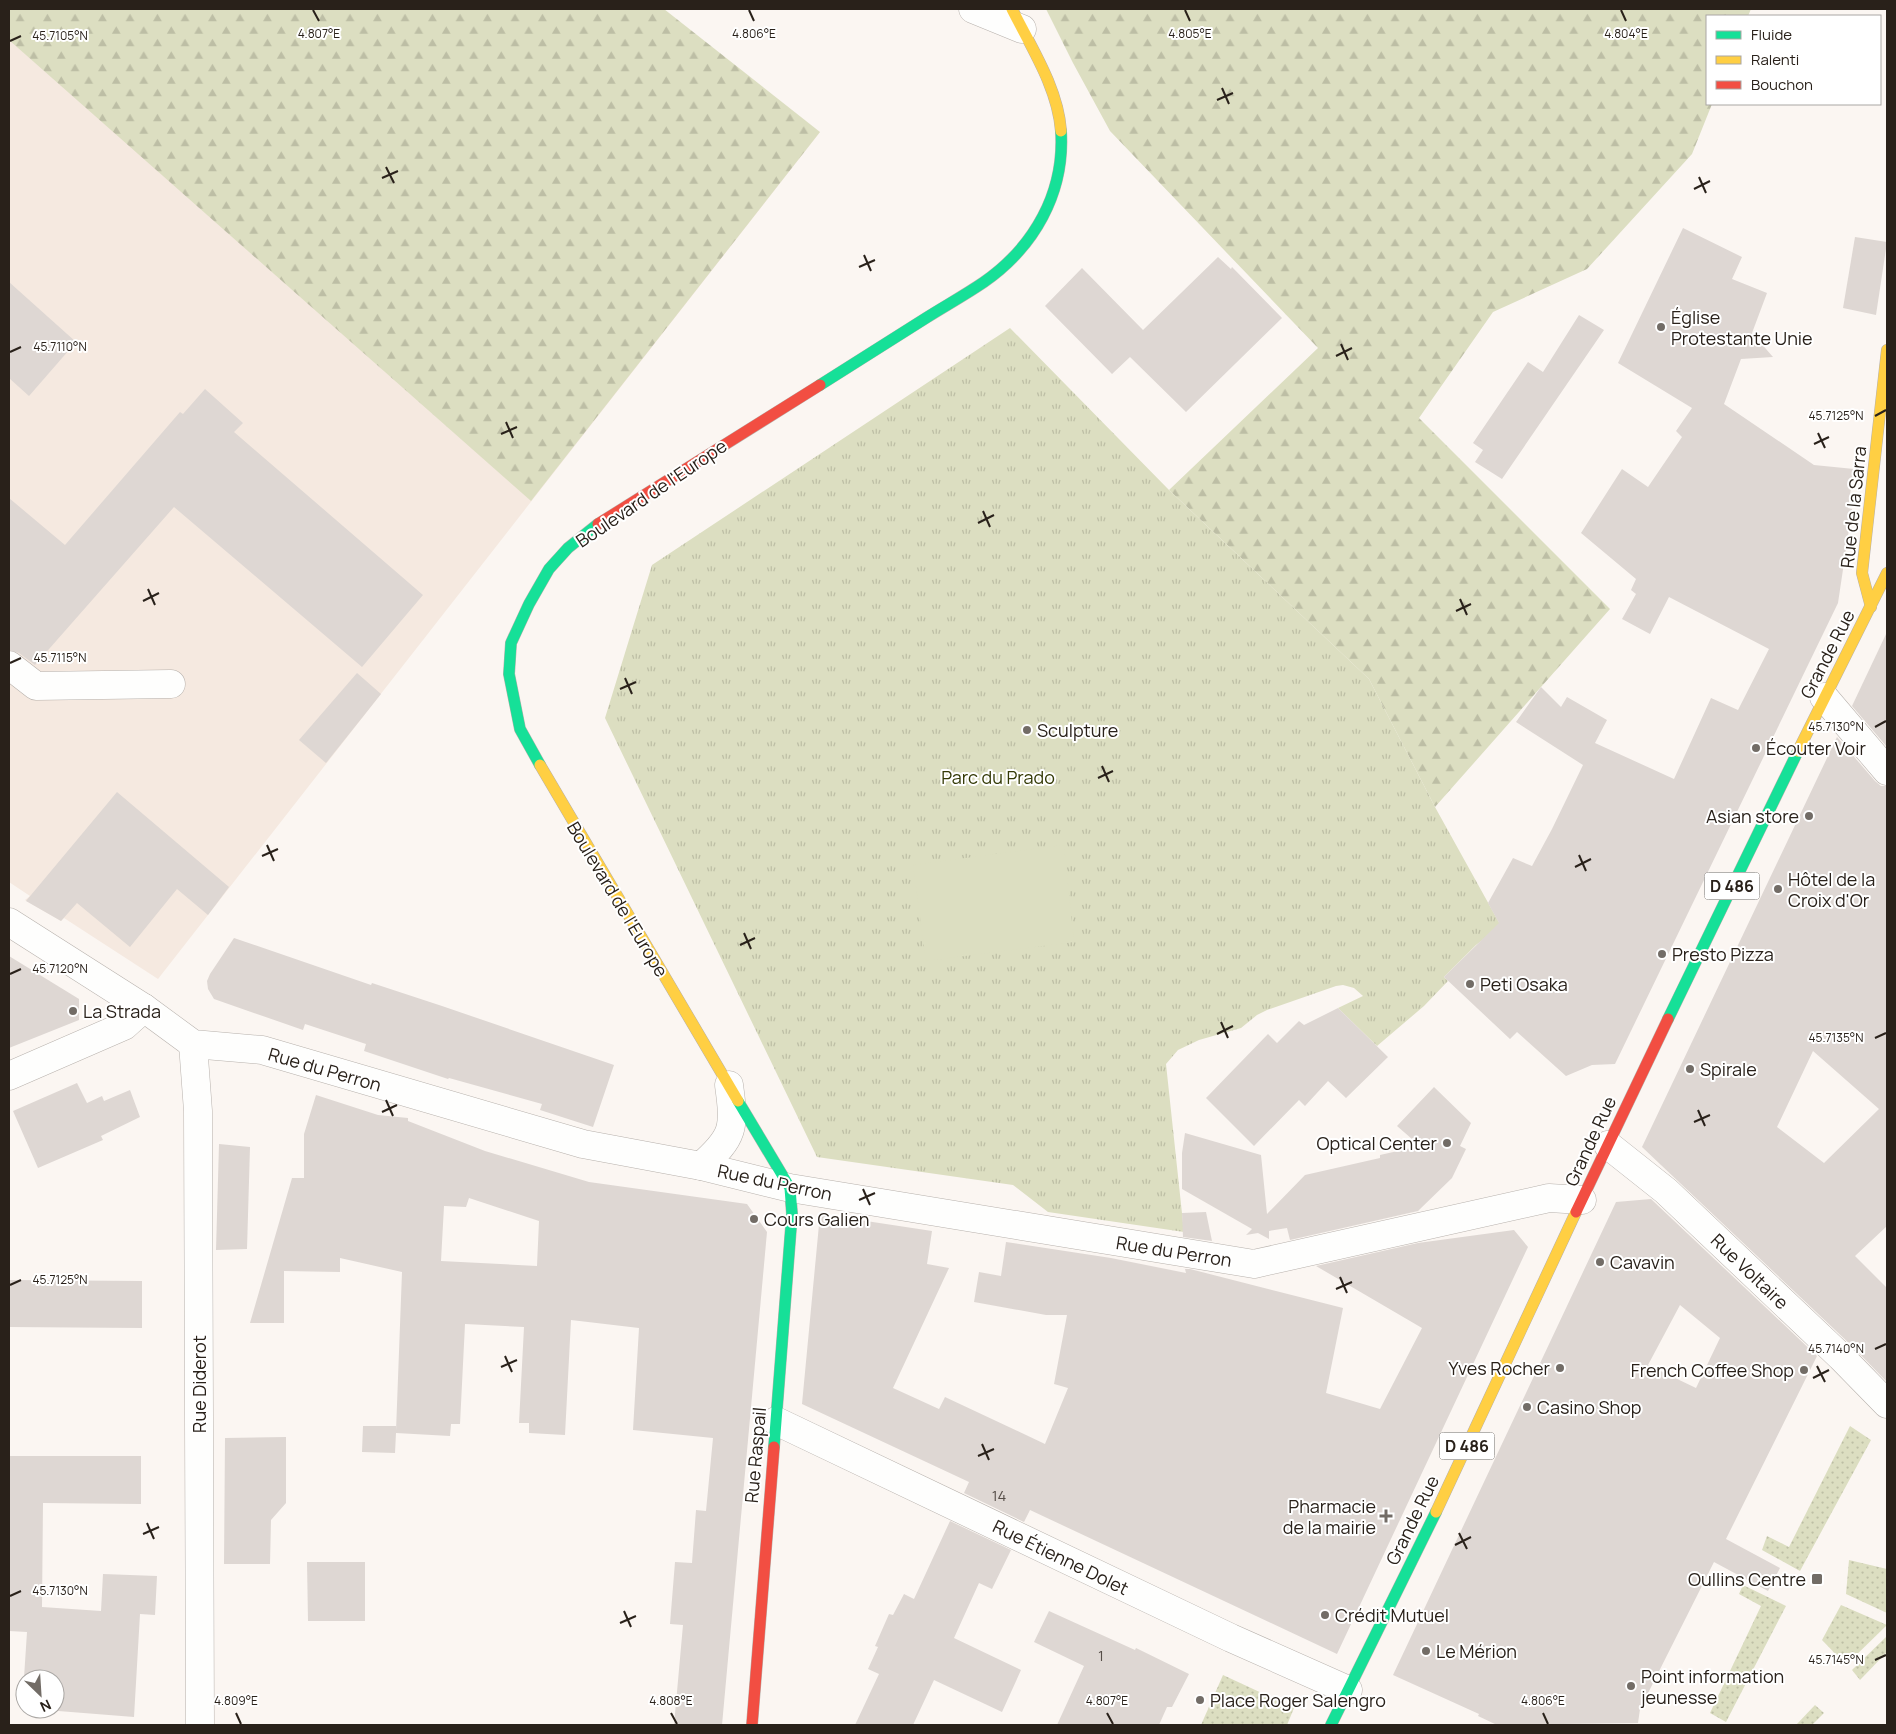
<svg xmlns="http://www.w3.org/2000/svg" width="1896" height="1734" font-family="Manrope,sans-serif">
  <defs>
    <pattern id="grass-dots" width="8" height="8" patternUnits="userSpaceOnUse" patternTransform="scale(1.25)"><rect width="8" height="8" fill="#dcdec1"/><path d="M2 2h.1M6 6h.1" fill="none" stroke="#bdbea5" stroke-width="1.8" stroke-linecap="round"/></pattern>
    <pattern id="forest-firs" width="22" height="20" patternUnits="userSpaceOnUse" patternTransform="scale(1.25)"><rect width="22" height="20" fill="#dcdec1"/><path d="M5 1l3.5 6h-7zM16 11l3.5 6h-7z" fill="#bdbea5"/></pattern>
    <pattern id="park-tufts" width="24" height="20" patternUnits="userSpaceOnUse" patternTransform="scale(1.25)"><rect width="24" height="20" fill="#dcdec1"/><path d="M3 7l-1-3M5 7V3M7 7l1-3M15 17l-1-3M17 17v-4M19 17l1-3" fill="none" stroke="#bdbea5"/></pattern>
  </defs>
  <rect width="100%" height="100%" fill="#fbf6f2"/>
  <polygon fill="#f5e9e0" points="9,9 820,132 158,979 64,918 61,921 25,900 30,896 9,882"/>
  <g fill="url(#grass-dots)">
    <polygon points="1850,1426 1871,1440 1800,1571 1762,1550 1767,1536 1789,1547"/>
    <polygon points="1849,1560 1887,1569 1887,1613 1846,1594"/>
    <polygon points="1743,1585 1786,1606 1726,1722 1710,1713 1761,1606 1739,1594"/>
    <polygon points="1841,1605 1887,1625 1846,1665 1822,1640"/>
    <polygon points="1887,1636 1887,1652 1860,1680 1852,1670"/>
    <polygon points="1223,1675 1294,1708 1287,1725 1201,1725"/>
    <polygon points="1815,1705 1824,1713 1812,1725 1796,1725"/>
  </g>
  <g fill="url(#forest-firs)">
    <polygon points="9,9 664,9 820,132 531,501 9,40"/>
    <polygon points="1046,9 1751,9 1748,16 1707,16 1707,104 1712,104 1692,154 1587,269 1493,312 1419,418 1610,609 1435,807 1369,679 1169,490 1318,348 1110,131 1073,63"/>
  </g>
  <polygon fill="url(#park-tufts)" points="1010,328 1169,490 1369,679 1435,807 1501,926 1476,945 1444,977 1448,981 1424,1006 1377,1046 1338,1008 1363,996 1354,988 1343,985 1336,986 1267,1010 1257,1015 1241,1028 1199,1040 1178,1050 1166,1064 1184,1232 1048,1212 1013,1185 817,1157 605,718 652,565"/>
  <polygon fill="#dcdec1" points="1064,845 1074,942 926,961 913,865"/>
  <g fill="#ded7d3" fill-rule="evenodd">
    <polygon points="1683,228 1742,257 1732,279 1767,293 1752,333 1773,357 1741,359 1724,404 1814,465 1854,469 1848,508 1852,509 1838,603 1615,1064 1592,1065 1566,1076 1517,1032 1510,1039 1444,977 1499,923 1488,903 1513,858 1532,866 1552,829 1583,765 1516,722 1541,687 1561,707 1567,697 1607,720 1595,743 1674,779 1711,698 1738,710 1769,649 1669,597 1650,634 1622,619 1636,594 1631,590 1636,579 1581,533 1622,469 1648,487 1682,437 1676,431 1692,408 1618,363"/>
    <polygon points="1855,237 1887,242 1876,315 1843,308"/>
    <polygon points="1218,257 1231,269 1232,267 1282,318 1186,412 1130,357 1112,374 1045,306 1082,268 1143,330"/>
    <polygon points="9,282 76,342 29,396 9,378"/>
    <polygon points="1579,315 1604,330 1502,479 1475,462 1483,450 1473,443 1528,362 1543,372"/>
    <polygon points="205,389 243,423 234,432 423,595 362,667 174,507 35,665 19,653 9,650 9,498 65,545 180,412 183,414"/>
    <polygon points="1887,632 1887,747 1852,706"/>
    <polygon points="357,673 381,694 326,763 299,740"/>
    <path d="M1837 737 1875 781 1881 786H1887V1226L1855 1256 1887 1288V1382L1852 1346 1642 1147ZM1813 1051 1879 1109 1824 1163 1777 1127Z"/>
    <polygon points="117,792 229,887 208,915 177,889 130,947 77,903 61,921 26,901"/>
    <polygon points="234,938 371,985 372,983 442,1006 614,1065 593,1127 540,1110 542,1104 449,1078 448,1079 364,1051 366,1044 305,1024 303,1030 214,999 208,989 207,981 210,974"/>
    <polygon points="9,956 79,999 79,1020 9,1048"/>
    <polygon points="1338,1008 1388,1057 1346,1098 1328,1081 1305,1106 1299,1100 1254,1146 1206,1098 1268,1034 1277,1043 1299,1021 1304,1025"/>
    <polygon points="77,1083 87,1103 102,1096 104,1101 130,1090 140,1117 101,1136 103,1140 38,1168 13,1111"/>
    <polygon points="1434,1087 1471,1123 1460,1146 1466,1149 1452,1178 1418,1211 1290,1240 1287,1228 1269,1231 1269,1239 1258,1233 1246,1235 1252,1229 1182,1189 1182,1153 1185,1133 1261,1155 1267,1214 1305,1175 1380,1158 1380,1155 1420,1146 1397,1126"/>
    <path d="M316 1095 378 1115 408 1118V1121L485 1151 589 1182 747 1204 767 1232 722 1725H674L683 1625 670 1624 675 1562 692 1563 696 1510 706 1511 713 1438 633 1430 639 1328 571 1320 565 1435 529 1433V1423H519L524 1327 465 1324 460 1424H451L450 1436 396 1433 395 1453 362 1452 363 1426H396V1431L402 1272 340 1258V1272L284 1271V1323H250L292 1178H304V1134ZM469 1198 539 1221 537 1266 441 1261 444 1206 466 1207Z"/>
    <polygon points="219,1144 250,1147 247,1249 216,1250"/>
    <path d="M1651 1199 1817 1356 1726 1539 1780 1568 1768 1591 1714 1562 1640 1709 1638 1723 1497 1725 1478 1716 1479 1714 1393 1675 1616 1202ZM1680 1305 1720 1338 1696 1388 1648 1365Z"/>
    <polygon points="1206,1212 1212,1241 1183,1237 1182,1213"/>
    <polygon points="820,1214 932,1231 927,1264 949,1268 893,1388 939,1409 945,1397 1045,1444 1068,1388 1054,1384 1067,1315 1046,1315 974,1302 979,1272 1001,1276 1006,1242 1111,1258 1186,1273 1185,1269 1190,1269 1343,1308 1326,1393 1380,1409 1422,1328 1316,1266 1418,1243 1514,1230 1528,1247 1337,1654 1030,1510 1024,1522 964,1493 969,1482 802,1404"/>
    <polygon points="9,1280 142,1281 142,1328 9,1327"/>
    <polygon points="286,1437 286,1503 271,1520 270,1564 224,1564 225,1438"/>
    <polygon points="9,1456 141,1456 141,1504 43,1503 42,1607 101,1611 103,1574 157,1576 155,1615 140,1614 134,1717 33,1709 55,1709 55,1679 25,1679 25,1708 22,1708 27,1632 9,1631"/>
    <polygon points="950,1521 1011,1550 992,1589 979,1583 954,1638 1021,1670 1002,1712 934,1680 913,1725 855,1725 879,1674 868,1669 878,1647 875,1646 889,1614 893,1615 904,1594 914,1599"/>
    <polygon points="307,1562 365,1562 365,1621 308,1621"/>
    <polygon points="1049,1611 1135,1650 1136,1648 1189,1674 1172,1707 1167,1707 1159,1725 1057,1725 1084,1666 1034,1642"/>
  </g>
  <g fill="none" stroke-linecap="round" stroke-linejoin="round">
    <g stroke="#b7b1ac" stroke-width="29">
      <g id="street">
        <polyline points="973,9 1022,29"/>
        <polyline points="9,665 36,686 171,684"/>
        <polyline points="1824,697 1887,771"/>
        <polyline points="9,922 144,1008 193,1044 262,1050 583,1144 701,1166 790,1188 1254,1264 1549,1198 1582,1200"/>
        <polyline points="193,1044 198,1111 200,1725"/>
        <polyline points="9,1076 124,1026 144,1008"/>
        <polyline points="1608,1145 1666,1191 1841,1357 1887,1404"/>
        <path d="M701 1166C734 1137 735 1128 729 1085"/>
        <polyline points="776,1421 1231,1638 1348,1690"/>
      </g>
    </g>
    <g stroke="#b7b1ac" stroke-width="12">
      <g id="fast">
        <path d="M820 385C855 363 890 341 926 318 945 306 965 295 984 282 1034 247 1065 193 1061 131"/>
        <polyline points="540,765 520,729 509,674 511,643 529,604 549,569 568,548 598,524"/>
        <polyline points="1668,1019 1798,751"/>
        <polyline points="738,1101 790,1188 792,1214 774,1447"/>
        <polyline points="1331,1725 1436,1512"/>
      </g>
    </g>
    <g stroke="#b7b1ac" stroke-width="12">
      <g id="slow">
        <path d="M1012 9C1031 47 1058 88 1061 131"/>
        <polyline points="1871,607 1862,573 1887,350"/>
        <polyline points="1798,751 1887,573"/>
        <polyline points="540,765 738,1101"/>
        <polyline points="1436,1512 1576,1212"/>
      </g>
    </g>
    <g stroke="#b7b1ac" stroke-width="12">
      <g id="jam">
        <polyline points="598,524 820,385"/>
        <polyline points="1576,1212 1668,1019"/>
        <polyline points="752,1725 774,1447"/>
      </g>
    </g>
    <use href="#street" stroke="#fefefd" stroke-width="28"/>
    <use href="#fast" stroke="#16e098" stroke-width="11"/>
    <use href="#slow" stroke="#ffcf43" stroke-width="11"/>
    <use href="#jam" stroke="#f24e42" stroke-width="11"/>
  </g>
  <path fill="none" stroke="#29211a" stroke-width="2" d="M313 10 319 21M749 10 754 21M1185 10 1190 21M1621 10 1626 21M10 41 21 36M1222 88 1229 104M1217 100 1233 93M386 167 394 183M1699 177 1706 193M382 178 398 171M1694 189 1710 181M864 255 871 271M859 267 875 260M1341 344 1348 360M10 352 21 347M1336 356 1352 348M1875 416 1886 410M506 422 513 438M1818 433 1825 448M501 434 517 427M1814 444 1829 437M983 511 990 527M978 523 994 515M148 589 155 605M1460 599 1467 615M143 601 159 593M1456 611 1471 604M10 663 21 658M625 678 632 694M620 689 636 682M1875 727 1886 721M1102 766 1109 782M1098 778 1113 771M267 845 274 861M1579 855 1586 871M262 856 278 849M1575 867 1591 859M744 933 751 949M740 945 755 938M10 974 21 969M1221 1022 1228 1038M1217 1034 1233 1026M1875 1038 1886 1033M386 1100 393 1116M1698 1110 1705 1126M382 1112 397 1105M1694 1122 1710 1115M863 1189 870 1205M859 1200 875 1193M1340 1277 1347 1293M10 1285 21 1280M1336 1289 1352 1282M1875 1349 1886 1344M505 1356 512 1372M1817 1366 1825 1382M501 1367 517 1360M1813 1378 1829 1370M982 1444 989 1460M978 1456 994 1449M147 1523 154 1539M1459 1533 1467 1549M143 1534 159 1527M1455 1545 1471 1537M10 1596 21 1591M624 1611 631 1627M620 1623 636 1616M1875 1660 1886 1655M236 1713 241 1724M671 1713 677 1724M1107 1713 1113 1724M1543 1713 1548 1724"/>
  <g fill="#726c66" stroke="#fff" stroke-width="2">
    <circle cx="1661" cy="327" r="5"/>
    <circle cx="1027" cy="730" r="5"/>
    <circle cx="1756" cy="748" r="5"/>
    <circle cx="1809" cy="816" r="5"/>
    <circle cx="1778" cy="889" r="5"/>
    <circle cx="1662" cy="954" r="5"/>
    <circle cx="1470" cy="984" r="5"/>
    <circle cx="73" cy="1011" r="5"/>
    <circle cx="1690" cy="1069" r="5"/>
    <circle cx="1447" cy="1143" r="5"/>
    <circle cx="754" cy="1219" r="5"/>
    <circle cx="1600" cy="1262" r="5"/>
    <circle cx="1560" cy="1368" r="5"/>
    <circle cx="1804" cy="1370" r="5"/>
    <circle cx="1527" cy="1407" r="5"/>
    <path d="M1383.5 1508.5h5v5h5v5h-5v5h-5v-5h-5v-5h5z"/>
    <rect x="1811" y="1573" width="12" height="12" rx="2.5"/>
    <circle cx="1325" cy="1615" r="5"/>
    <circle cx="1426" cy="1651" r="5"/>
    <circle cx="1631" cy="1686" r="5"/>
    <circle cx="1200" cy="1700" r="5"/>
  </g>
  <g text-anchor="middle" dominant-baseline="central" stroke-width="4" stroke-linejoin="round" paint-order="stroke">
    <g font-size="15" fill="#564e48">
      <text x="999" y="1495">14</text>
      <text x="1101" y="1655">1</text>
    </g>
    <g fill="#fff" stroke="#69645f" stroke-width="1">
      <rect x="1704.5" y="872.5" width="55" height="27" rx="4"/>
      <rect x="1439.5" y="1432.5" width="55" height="27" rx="4"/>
    </g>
    <g font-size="16" font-weight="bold" fill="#29211a">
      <text x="1732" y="886">D 486</text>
      <text x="1467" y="1446">D 486</text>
    </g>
    <g font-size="18" fill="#29211a" stroke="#fff" text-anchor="start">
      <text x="1671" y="317">Église<tspan x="1671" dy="21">Protestante Unie</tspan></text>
      <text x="1037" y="730">Sculpture</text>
      <text x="1766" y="748">Écouter Voir</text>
      <text x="1799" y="816" text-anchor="end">Asian store</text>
      <text x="1788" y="879">Hôtel de la<tspan x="1788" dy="21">Croix d'Or</tspan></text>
      <text x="1672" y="954">Presto Pizza</text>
      <text x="1480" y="984">Peti Osaka</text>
      <text x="83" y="1011">La Strada</text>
      <text x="1700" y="1069">Spirale</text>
      <text x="1437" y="1143" text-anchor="end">Optical Center</text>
      <text x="764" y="1219">Cours Galien</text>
      <text x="1610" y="1262">Cavavin</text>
      <text x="1550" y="1368" text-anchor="end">Yves Rocher</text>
      <text x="1794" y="1370" text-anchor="end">French Coffee Shop</text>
      <text x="1537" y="1407">Casino Shop</text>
      <text x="1376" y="1506" text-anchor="end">Pharmacie<tspan x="1376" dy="21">de la mairie</tspan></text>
      <text x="1806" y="1579" text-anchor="end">Oullins Centre</text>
      <text x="1335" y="1615">Crédit Mutuel</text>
      <text x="1436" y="1651">Le Mérion</text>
      <text x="1641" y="1676">Point information<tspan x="1641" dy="21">jeunesse</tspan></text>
      <text x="1210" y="1700">Place Roger Salengro</text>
    </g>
    <g font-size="18" fill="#29211a" stroke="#fff">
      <text transform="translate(651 493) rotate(-34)">Boulevard de l'Europe</text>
      <text transform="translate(1853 507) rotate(-84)">Rue de la Sarra</text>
      <text transform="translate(1827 654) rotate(-63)">Grande Rue</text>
      <text transform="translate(618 899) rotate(59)">Boulevard de l'Europe</text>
      <text transform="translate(325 1069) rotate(16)">Rue du Perron</text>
      <text transform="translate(1590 1141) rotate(-65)">Grande Rue</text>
      <text transform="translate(775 1182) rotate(12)">Rue du Perron</text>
      <text transform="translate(1174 1251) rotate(9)">Rue du Perron</text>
      <text transform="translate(1750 1271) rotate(44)">Rue Voltaire</text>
      <text transform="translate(199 1384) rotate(-90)">Rue Diderot</text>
      <text transform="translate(755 1455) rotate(-85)">Rue Raspail</text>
      <text transform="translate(1412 1520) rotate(-64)">Grande Rue</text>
      <text transform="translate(1061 1557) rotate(26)">Rue Étienne Dolet</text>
    </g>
    <g font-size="18" fill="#343a06" stroke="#fff">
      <text x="998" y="777">Parc du Prado</text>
    </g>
  </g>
  <g font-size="12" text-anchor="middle" fill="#29211a" stroke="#fff" stroke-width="4" stroke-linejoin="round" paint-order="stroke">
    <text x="319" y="38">4.807°E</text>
    <text x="754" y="38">4.806°E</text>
    <text x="1190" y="38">4.805°E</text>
    <text x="1626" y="38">4.804°E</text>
    <text x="60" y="40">45.7105°N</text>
    <text x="60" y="351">45.7110°N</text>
    <text x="1836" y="420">45.7125°N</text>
    <text x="60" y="662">45.7115°N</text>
    <text x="1836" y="731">45.7130°N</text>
    <text x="60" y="973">45.7120°N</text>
    <text x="1836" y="1042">45.7135°N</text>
    <text x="60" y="1284">45.7125°N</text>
    <text x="1836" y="1353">45.7140°N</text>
    <text x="60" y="1595">45.7130°N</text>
    <text x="1836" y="1664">45.7145°N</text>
    <text x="236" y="1705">4.809°E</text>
    <text x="671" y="1705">4.808°E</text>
    <text x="1107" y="1705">4.807°E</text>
    <text x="1543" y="1705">4.806°E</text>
  </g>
  <rect width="1896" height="1734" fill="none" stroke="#29211a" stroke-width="20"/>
  <rect x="1706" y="15" width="175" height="90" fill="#ffffff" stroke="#a9a6a3"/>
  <rect x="1716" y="31" width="25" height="8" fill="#16e098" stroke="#a9a6a3"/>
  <text x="1751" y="40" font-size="15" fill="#29211a">Fluide</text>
  <rect x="1716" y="56" width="25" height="8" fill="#ffcf43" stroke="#a9a6a3"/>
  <text x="1751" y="65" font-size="15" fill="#29211a">Ralenti</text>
  <rect x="1716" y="81" width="25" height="8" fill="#f24e42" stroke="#a9a6a3"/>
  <text x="1751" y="90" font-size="15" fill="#29211a">Bouchon</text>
  <g transform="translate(40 1694) rotate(155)"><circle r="24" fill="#ffffff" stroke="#a9a6a3"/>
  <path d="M0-4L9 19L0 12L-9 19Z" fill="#726c66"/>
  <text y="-8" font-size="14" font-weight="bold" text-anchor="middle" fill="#29211a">N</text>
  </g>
</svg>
